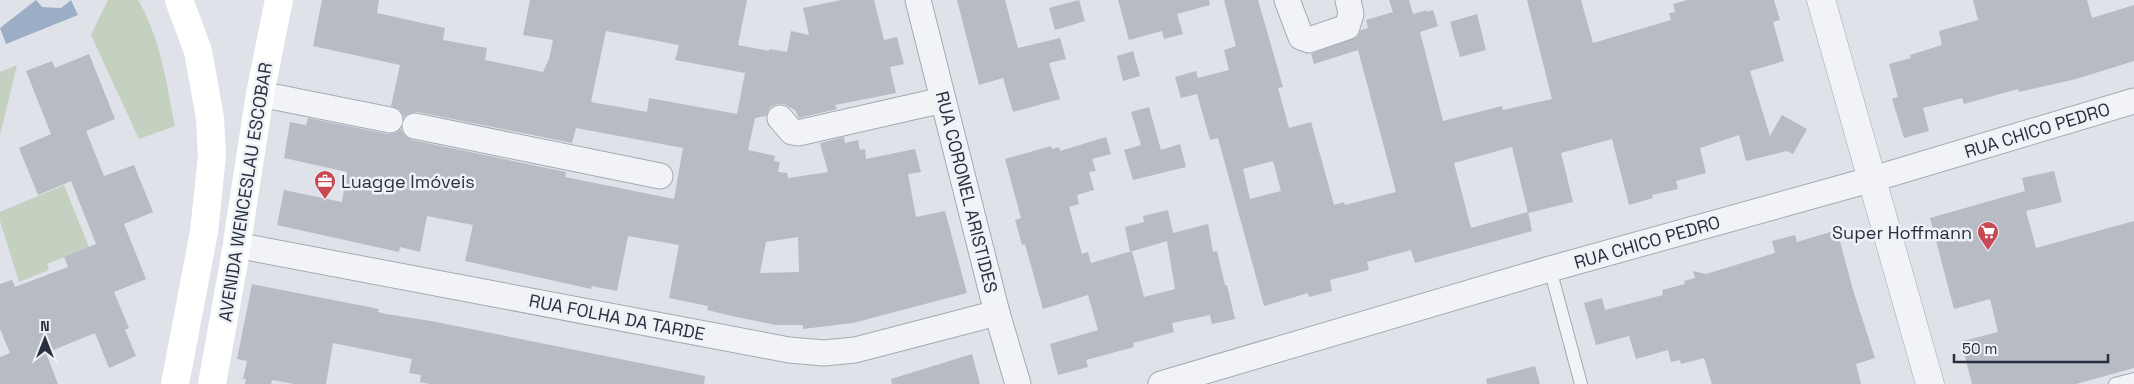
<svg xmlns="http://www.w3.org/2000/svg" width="2134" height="384" font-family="'Space Grotesk',sans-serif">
  <rect width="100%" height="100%" fill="#dfe2e8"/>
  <g fill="#c4d1c0">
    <path d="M108 0H138C161 39 166 82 175 126L139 139 91 35Z"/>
    <polygon points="17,65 0,135 0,72"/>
    <polygon points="64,185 89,247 47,264 49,270 19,282 0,221 0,212"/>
  </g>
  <polygon fill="#9baec6" points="36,0 42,7 61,8 71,0 78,15 6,44 0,28"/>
  <g fill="#b6bbc4" fill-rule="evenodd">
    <path d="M322 0H379L377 13 445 28 443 40 487 48 485 60 543 72 549 59 553 40 523 35 530 0H747L738 45 769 51V49L787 52 791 31 809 35 803 8 841 0H874L884 40 897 37 904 64 890 67 896 93 835 105 837 109 799 118 795 110 784 104H777L770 107 766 116 755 118 748 150 775 156 774 161 780 162 778 172 787 173 788 178 828 172 820 143 844 137 845 143 858 140 860 150 865 149 866 159 915 149 921 172 908 174 916 217 945 211 967 293 853 323 803 329V325H776L732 316 707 310 708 306 669 298 679 245 628 236 617 291 592 286 591 289 465 261 473 225 427 216 420 252 400 247 399 252 277 225 284 190 342 202 347 172 284 158 290 122 306 125 308 118 387 134 395 133 401 129 405 136 412 140 566 172 565 177 674 199 683 148 576 128 572 143 418 112 410 113 404 117 400 110 391 106 400 65 313 46ZM606 31 679 45 675 60 745 73 737 114 649 98 647 112 591 102ZM798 237 799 272 760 273 766 242Z"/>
    <polygon points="957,0 1005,0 1018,48 1060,38 1066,59 1049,63 1060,99 1013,112 1003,78 979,85"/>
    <polygon points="1079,0 1085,21 1055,30 1049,8"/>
    <polygon points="1118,0 1209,0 1210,5 1177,14 1183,34 1164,39 1162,31 1129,40"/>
    <path d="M1224 0H1258L1283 87 1278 88 1289 128 1311 122 1334 205 1344 202 1345 205 1396 192 1358 50 1314 64 1311 54 1357 37 1361 30 1368 28 1366 20 1393 12 1389 0H1409L1413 14 1427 10V12L1433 10 1438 26 1420 32 1443 121 1502 106 1503 110 1552 99 1527 0H1581L1593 43 1671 20 1669 13 1675 12 1673 4 1687 0H1774L1780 20 1773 22 1784 61 1750 71 1770 136 1782 115 1807 129 1793 154 1787 151 1746 161 1739 135 1700 148 1706 173 1676 181 1678 189 1652 195 1653 198 1629 205 1612 139 1561 153 1573 202 1528 213 1512 147 1454 163 1471 228 1528 212 1532 231 1415 263 1411 250 1367 262 1369 270 1330 280 1332 291 1309 297 1308 293 1264 306 1218 138 1210 140 1197 94 1181 98 1175 77 1196 71 1198 78 1229 70 1224 50 1236 46ZM1273 161 1281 191 1250 199 1243 169Z"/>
    <polygon points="1973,0 2087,0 2092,18 2134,5 2134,61 2076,79 2019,92 2018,89 1964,104 1962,98 1923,108 1929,131 1904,138 1892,99 1898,97 1889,64 1911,58 1910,55 1942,45 1939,31 1978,20"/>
    <polygon points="1477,14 1486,50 1460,57 1450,22"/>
    <polygon points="1133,51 1140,76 1123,81 1117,56"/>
    <polygon points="89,54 115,119 86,131 104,176 134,165 153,212 124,224 146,279 114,292 129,328 125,330 136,356 109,368 95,333 46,353 58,384 0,384 0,357 10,353 0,329 0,284 12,280 15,287 68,267 64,257 96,244 71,181 38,195 19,148 51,134 26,71 52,61 55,68"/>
    <polygon points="1149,107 1161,150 1180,144 1186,167 1133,180 1124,150 1141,145 1131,112"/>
    <polygon points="1106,137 1111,154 1092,159 1096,171 1089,172 1094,190 1077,195 1079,204 1069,207 1082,254 1088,252 1091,263 1132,251 1144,297 1175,289 1167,241 1130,252 1125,227 1144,222 1143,216 1168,210 1173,233 1208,224 1213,252 1217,251 1225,285 1227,285 1235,319 1212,324 1210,315 1172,323 1174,332 1133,343 1134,347 1086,360 1088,367 1058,375 1050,344 1098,330 1088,295 1043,309 1025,244 1022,245 1015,220 1021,218 1005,159 1051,146 1052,149 1059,147 1060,151"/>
    <polygon points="2054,171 2062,202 2026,211 2036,248 2134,221 2134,368 2076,384 1972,384 1963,349 1965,349 1963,341 1998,332 1990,299 1954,309 1930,218 2025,191 2022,178"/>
    <polygon points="1837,230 1853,290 1875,358 1856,364 1861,384 1712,384 1704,358 1681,364 1680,360 1671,362 1668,350 1636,359 1629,336 1596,345 1584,303 1602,298 1605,310 1663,295 1662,290 1685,284 1684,281 1695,278 1693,271 1706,274 1775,253 1772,241 1795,235 1797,242"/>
    <polygon points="252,284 379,309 378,312 386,314 431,321 705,376 704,384 429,384 420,382 421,375 409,373 412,359 333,343 326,384 294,384 272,380 271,384 245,384 246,379 243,379 247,361 237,359"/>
    <polygon points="972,354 980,384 892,384 891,379"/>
    <polygon points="1535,366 1540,384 1487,384 1486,379"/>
  </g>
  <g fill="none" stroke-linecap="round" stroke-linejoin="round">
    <g stroke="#a4a9b2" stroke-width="14">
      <g id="service">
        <polyline points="1550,269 1581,384"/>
        <polyline points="2115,384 2134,379"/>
      </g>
    </g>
    <g stroke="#a4a9b2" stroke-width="27">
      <g id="minor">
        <polyline points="918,0 997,313 1018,384"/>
        <polyline points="1287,0 1301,37 1309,40 1347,27 1351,14 1348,0"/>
        <polyline points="260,94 390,120"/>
        <polyline points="780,118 792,132 798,133 943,100"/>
        <polyline points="415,126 660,176"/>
        <polyline points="236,245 789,350 824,353 855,350 997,313"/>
        <polyline points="1161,384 1550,269 1873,179 2134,101"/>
      </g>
    </g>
    <g stroke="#a4a9b2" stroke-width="29">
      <polyline id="tertiary" points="1821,0 1930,384"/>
    </g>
    <use href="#service" stroke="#f1f3f6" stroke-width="12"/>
    <use href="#minor" stroke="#f1f3f6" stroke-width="25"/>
    <use href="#tertiary" stroke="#f1f3f6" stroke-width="28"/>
    <g stroke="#fff" stroke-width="28">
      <polyline points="175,384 204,232 212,156 210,118 198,51 179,0"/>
      <polyline points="212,384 234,262 260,94 279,0"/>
    </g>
  </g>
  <defs>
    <g id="office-pin" transform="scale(1.125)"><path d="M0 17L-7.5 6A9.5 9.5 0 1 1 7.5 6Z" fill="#c84854" stroke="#eef1f5"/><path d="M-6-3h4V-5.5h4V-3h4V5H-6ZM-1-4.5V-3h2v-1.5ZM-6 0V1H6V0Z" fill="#fff"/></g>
    <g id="supermarket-pin" transform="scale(1.125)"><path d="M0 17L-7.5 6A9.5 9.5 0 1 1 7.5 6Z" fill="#c84854" stroke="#eef1f5"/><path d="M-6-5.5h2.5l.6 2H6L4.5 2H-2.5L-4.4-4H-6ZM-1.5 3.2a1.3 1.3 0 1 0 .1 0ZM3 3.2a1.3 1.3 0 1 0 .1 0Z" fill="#fff"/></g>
  </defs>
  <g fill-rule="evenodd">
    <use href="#office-pin" x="325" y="181"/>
    <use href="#supermarket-pin" x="1988" y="232"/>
  </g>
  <g text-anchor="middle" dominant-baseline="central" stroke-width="5" stroke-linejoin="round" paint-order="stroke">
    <g font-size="18" fill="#282f3e" stroke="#eef1f5">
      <text transform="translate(2037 130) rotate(-17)">RUA CHICO PEDRO</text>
      <text transform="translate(245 192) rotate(-81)">AVENIDA WENCESLAU ESCOBAR</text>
      <text transform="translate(967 192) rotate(76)">RUA CORONEL ARISTIDES</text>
      <text transform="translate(1647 242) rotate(-16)">RUA CHICO PEDRO</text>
      <text transform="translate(617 317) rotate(11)">RUA FOLHA DA TARDE</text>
    </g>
    <g font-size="18" fill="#282f3e" stroke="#eef1f5" text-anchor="start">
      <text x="341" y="181">Luagge Imóveis</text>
      <text x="1972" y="232" text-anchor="end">Super Hoffmann</text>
    </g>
  </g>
  <g transform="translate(45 339)" stroke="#eef1f5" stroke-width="4" paint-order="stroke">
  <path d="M0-4L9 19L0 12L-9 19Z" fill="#282f3e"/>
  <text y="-8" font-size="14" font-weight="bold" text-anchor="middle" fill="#282f3e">N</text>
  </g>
  <path d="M1954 354v8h154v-8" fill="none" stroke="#282f3e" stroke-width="2.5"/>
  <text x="1962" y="354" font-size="15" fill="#282f3e" stroke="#eef1f5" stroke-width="4" paint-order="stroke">50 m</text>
</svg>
